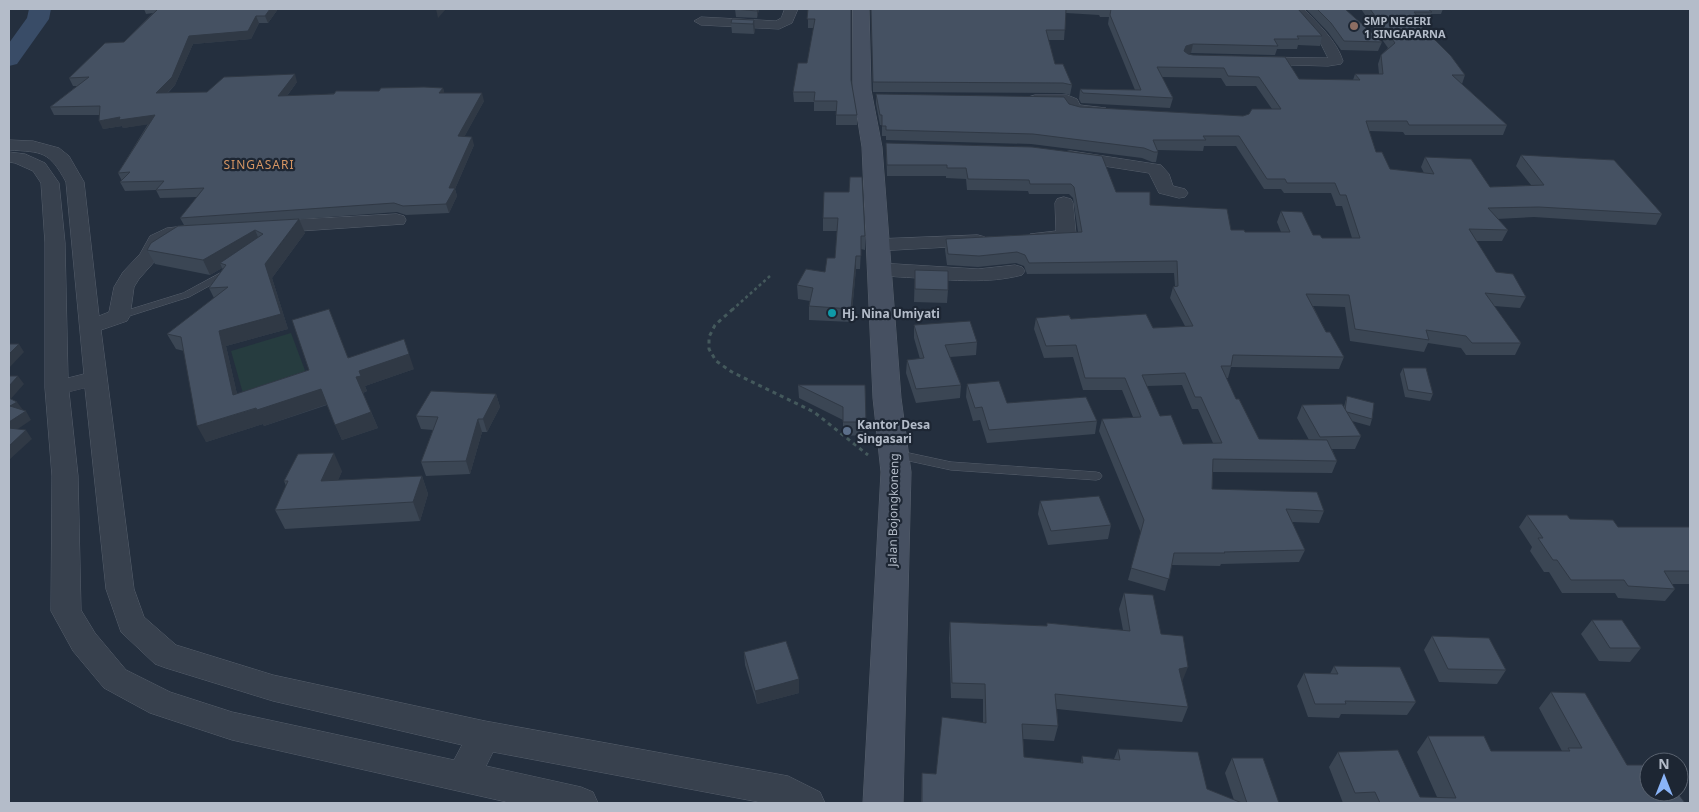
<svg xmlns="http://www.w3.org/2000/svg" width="1699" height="812" font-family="'Noto Sans',sans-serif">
  <rect width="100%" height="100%" fill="#242f3e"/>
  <polygon fill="#263c3f" points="291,333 310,384 246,404 231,351"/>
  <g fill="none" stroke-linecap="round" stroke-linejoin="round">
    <polygon fill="#394c67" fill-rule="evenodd" points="29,9 51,9 49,19 17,64 9,66 9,43 27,18"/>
    <g stroke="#565f6c" stroke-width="1">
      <g id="lane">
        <polygon points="228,269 233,272 231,274 189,297 123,318 119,319 114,316 115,314 183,293"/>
        <polygon points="895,450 951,462 1096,472 1100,473 1102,476 1100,479 1096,480 951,470 891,457 889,454 891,451"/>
      </g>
    </g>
    <g stroke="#565f6c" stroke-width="1">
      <g id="street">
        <polygon points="785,9 798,9 792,23 779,29 701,25 694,21 701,17 776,21 781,18"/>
        <path d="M1291 9H1304C1318 24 1337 41 1343 61L1341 64 1328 66 1252 64 1250 61 1252 58 1257 57 1328 58 1321 44Z"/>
        <path d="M1035 95H1067L1077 99 1080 105 1106 108 1108 111 1106 114C1094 117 1080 115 1068 112L1064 105 1029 103 1027 100 1029 97Z"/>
        <path d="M9 140 33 141 59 148 69 156 84 182 99 316 109 312 114 287 123 272 140 254 150 236 167 228 194 225 201 227 204 231 201 235 172 239 165 243 155 261 139 279 134 287 130 316 127 321 101 330 134 589 144 617 176 645 273 675 485 721 788 776 820 792 825 803H764L493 752 486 766 581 787 593 792 598 803H511L232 740 150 713 104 688 73 651 51 611 52 476 45 388V243L41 183 33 171 15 163 9 162V152L25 154 45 163 59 183 65 243 68 378 84 374 66 182C49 151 43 152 9 150ZM85 388 106 589 121 632 155 664 166 668 273 701 462 745 454 760 232 712 170 692 126 670 95 633 81 610 78 476 69 392Z"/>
        <polygon points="1071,151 1161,165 1169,174 1173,186 1185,189 1188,193 1185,197 1179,198 1159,193 1149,173 1065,160 1062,156 1065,152"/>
        <path d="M1064 197 1071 199 1073 203 1076 234C1067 246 1043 245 1030 242L1027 238 1030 234 1056 231 1055 203 1057 199Z"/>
        <polygon points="397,214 404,216 406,220 404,224 270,233 263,231 260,227 263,223 270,221"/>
        <polygon points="978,235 985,237 988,241 985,245 877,251 870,249 867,245 870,241 877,239"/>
        <path d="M879 263 978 269 1015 265 1022 267 1025 271 1022 275C988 284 953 280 918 278 903 277 887 277 872 273L869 269 872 265Z"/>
      </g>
    </g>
    <g stroke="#565f6c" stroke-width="1">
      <polygon id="secondary" points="853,9 869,9 871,90 882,147 901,398 911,472 903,803 863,803 881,472 873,398 862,147 853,90"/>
    </g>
    <polyline stroke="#44595c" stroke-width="2.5" stroke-dasharray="3 3" stroke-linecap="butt" points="732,310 770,276"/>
    <polyline stroke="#44595c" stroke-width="3" stroke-dasharray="4 4" stroke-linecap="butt" points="733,309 715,325 709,337 709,349 716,361 732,372 814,412 868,455"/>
    <use href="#lane" fill="#38414e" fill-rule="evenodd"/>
    <use href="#street" fill="#38414e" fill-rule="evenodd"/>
    <use href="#secondary" fill="#465061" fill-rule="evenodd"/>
  </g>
  <g fill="#3b4654" fill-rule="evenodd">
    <polygon points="144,9 278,9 268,23 259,23 251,39 193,44 175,85 168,93 207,92 297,82 287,96 443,88 444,93 484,101 464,137 474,145 455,189 457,196 449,213 406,215 397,212 288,220 305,233 272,278 288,329 226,346 237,394 348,357 414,369 365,386 367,391 363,393 378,428 342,440 327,405 264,426 263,424 206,442 184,351 176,349 167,334 214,298 209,288 223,269 222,268 210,275 155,264 147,250 184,225 180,218 197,197 160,198 156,190 125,191 120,182 122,181 118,173 148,124 123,128 122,126 103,129 99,115 54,115 50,107 77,86 73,86 69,78 124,42 153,13 146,14"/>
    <polygon points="735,9 759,9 757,18 736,17"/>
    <polygon points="808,9 851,80 857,115 857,125 836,125 836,111 814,111 814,102 794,102 793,92 807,63 814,28 808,28"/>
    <path d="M871 9H1298L1322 36 1320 46 1298 45 1297 49H1277L1275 55 1191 53 1187 54 1299 79 1353 80 1355 74H1379L1378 64 1381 55 1388 48 1361 9H1443L1441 14H1431L1428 21H1421L1422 22 1420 26 1465 75 1462 84 1507 125 1503 135H1405L1403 132 1369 131 1376 152 1390 169 1424 173 1421 167 1425 157 1490 187 1531 185 1516 166 1521 155 1662 214 1656 225 1534 217 1497 219 1508 230 1502 241H1476L1496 272 1526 297 1520 308 1494 306 1521 343 1515 355H1466L1461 348 1428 343 1424 352 1350 341 1345 307 1313 306 1326 332 1344 357 1339 369 1231 367 1228 378H1226L1236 399 1259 439 1309 440 1297 418 1302 405 1344 407 1345 403 1347 396 1372 419 1370 426 1352 421 1361 436 1355 449H1332L1337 461 1332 473 1213 472 1212 489 1324 511 1319 523 1292 522 1305 550 1299 562 1221 564 1220 566 1172 565 1165 591 1128 580 1141 533 1099 431 1102 419 1133 417 1122 390H1083L1073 357 1044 358 1034 329 1036 318 1071 319 1153 328 1185 326 1170 298 1173 287 1175 286 1174 273 1027 274 1024 266 1016 263 978 267 947 265 945 250 946 239 1078 232 1073 198 1069 194H1029L1028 191 967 190 966 179 946 178V176H887L886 143 1116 192 1150 205 1231 230 1245 232H1281L1277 222 1281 211 1313 235 1322 238H1352L1342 206H1336L1331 193H1284L1281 189H1264L1236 146H1204L1203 151 1158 150V152L1156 162H1152L1142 158 1031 144 886 140V136H882V125H880L876 104V94L1069 104 1080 107 1243 116 1272 109 1256 86H1226L1221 78 1162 77 1173 98 1170 108 1081 103 1079 99 1080 89 1135 90 1108 24 1109 17H1100L1099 15 1066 13 1064 40H1048L1055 64 1072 85 1070 95 1062 93 873 92ZM1182 385 1192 409H1198L1213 443 1183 444 1160 416 1147 386Z"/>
    <polygon points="1306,9 1345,9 1382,42 1378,51 1341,50 1328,32"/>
    <polygon points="754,20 755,30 754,34 732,33 731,23"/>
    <polygon points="824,192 865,236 865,250 861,249 860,269 856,269 851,322 809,320 809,306 810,301 798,299 797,285 825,272 835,258 837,231 823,231 823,218"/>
    <polygon points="915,270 948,290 947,303 914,302"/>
    <polygon points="914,325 977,342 976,355 950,357 961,385 960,398 916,403 906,373 907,360 920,359 914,338"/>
    <polygon points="1403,368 1433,394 1430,401 1405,397 1400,374"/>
    <polygon points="967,384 1007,403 1097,421 1095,434 987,443 980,420 973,421 966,397"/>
    <polygon points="798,385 865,385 866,435 843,436 843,420 799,398"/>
    <polygon points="496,394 500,407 487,432 482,432 470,474 426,476 421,462 433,430 421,429 416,416"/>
    <polygon points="342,471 338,480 422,476 428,494 420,521 285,529 275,510 286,486 284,481"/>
    <polygon points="1040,501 1111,525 1108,539 1048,545 1038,514"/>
    <polygon points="1527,515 1570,519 1618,527 1690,527 1690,584 1672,584 1675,589 1665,601 1618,598 1615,593 1562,593 1549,572 1544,572 1530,551 1532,547 1519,527"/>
    <polygon points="1124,593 1161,634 1182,682 1188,707 1182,722 1057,709 1058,726 1054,741 1023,739 1024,757 1081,763 1082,756 1114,759 1118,749 1207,789 1234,800 1225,773 1232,758 1279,803 921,803 922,773 936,774 983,722 983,699 951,698 949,638 950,622 1047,626 1047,623 1123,630 1119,609"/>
    <polygon points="1592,620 1641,648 1630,662 1599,661 1581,634"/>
    <polygon points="1432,636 1506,670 1497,684 1439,682 1424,650"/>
    <polygon points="744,652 799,693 757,704 745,665"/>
    <polygon points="1334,666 1416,702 1407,715 1341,714 1339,718 1308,717 1297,686 1304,673 1330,674"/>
    <polygon points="1551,692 1627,765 1685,803 1343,803 1329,767 1338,752 1420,797 1437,797 1417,752 1428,736 1491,751 1562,751 1539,708"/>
  </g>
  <g fill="#303945">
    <polygon points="270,9 278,9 268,23 265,16"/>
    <polygon points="436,9 446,9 438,18"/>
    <polygon points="757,9 759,9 757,18"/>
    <polygon points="256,16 259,23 251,39 193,44 175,85 159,101 156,93 189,36"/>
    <polygon points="754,20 755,30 754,34 753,24"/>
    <polygon points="1193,44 1191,53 1184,55 1184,51 1186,46"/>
    <polygon points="295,74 297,82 281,104 278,96"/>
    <polygon points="443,88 445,96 439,93"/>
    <polygon points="482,93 484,101 460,145 458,136"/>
    <polygon points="155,115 158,123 123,128 122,126 103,129 99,121 120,117"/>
    <polygon points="472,137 474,145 455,189 457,196 449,213 446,204 449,188"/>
    <polygon points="299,219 305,233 272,278 288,329 226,346 241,411 233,395 219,331 265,264"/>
    <polygon points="255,230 261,244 220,263 222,268 210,275 203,260"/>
    <polygon points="856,256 856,269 851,322 851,309"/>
    <polygon points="404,339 414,369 365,386 367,391 362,393 356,377 359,371"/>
    <polygon points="19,344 24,352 9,368 9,354"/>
    <polygon points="18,376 24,384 9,401 9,386"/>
    <polygon points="321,389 328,404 264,426 263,424 206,442 197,426"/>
    <polygon points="496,394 500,407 487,432 483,419"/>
    <polygon points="17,402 23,410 16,414 10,406"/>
    <polygon points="26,411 31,420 9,435 9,422"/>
    <polygon points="371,412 378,428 342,440 335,425"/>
    <polygon points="478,419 482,432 470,474 466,461"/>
    <polygon points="26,430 32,439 9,460 9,446"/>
    <polygon points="334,453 342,471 330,500 321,481"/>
    <polygon points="422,476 428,494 420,521 413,502"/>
    <polygon points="1188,667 1182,682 1179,669"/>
    <polygon points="799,679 799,693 757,704 755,691"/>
  </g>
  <g fill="#455162" stroke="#303945" fill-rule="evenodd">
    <polygon points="158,9 270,9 265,16 256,16 248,31 189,36 172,77 156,93 207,92 224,77 295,74 278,96 334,94 336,91 379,91 381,88 424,87 443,88 439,93 482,93 458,136 472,137 449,188 455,188 446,204 403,206 394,203 180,218 204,188 156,190 164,181 120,182 130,172 118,173 155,115 119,120 120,117 99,121 100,106 50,107 89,77 69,78 105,43 124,42"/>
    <polygon points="735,9 757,9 757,11"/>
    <polygon points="808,9 851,9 851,80 857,115 836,115 837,101 814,101 815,92 793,92 798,63 807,63 815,19 807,19"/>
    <polygon points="871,9 1066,9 1065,30 1046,30 1055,64 1063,64 1072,85 1063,83 873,82"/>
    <path d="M1111 9H1298L1322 36H1297L1299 39H1274L1278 46 1193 44 1186 46 1184 51 1188 54 1193 55 1285 57 1299 79 1360 80 1355 74H1383L1381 55 1395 43 1370 9H1428L1432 12H1414L1422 22H1417L1451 56 1465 75H1452L1507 125H1409L1407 121H1366L1376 152H1382L1390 169 1434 174 1425 157 1471 159 1490 187 1544 185 1521 155 1614 160 1662 214 1539 207 1488 208 1508 230 1469 229 1496 272 1513 274 1526 297 1485 293 1521 343H1472L1466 336 1426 330 1429 340 1355 329 1349 295 1306 294 1326 332H1330L1344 357 1233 355 1231 366H1221L1236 399H1239L1259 439 1327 440 1337 461 1213 459 1212 489 1317 492 1324 511 1286 509 1305 550 1224 552 1225 553H1174L1169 579 1131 568 1144 520 1102 419 1141 417 1125 378H1085L1076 345 1046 346 1036 318 1069 315 1071 319 1146 314 1153 328 1193 326 1173 287 1178 286 1177 261 1029 263 1025 255 1017 252 979 256 948 254 946 239 1082 232 1074 187 1071 184H1030L1029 180 968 179 966 168H947V165H887L886 143 1032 147 1102 156 1116 192H1150V205L1227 209 1231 230H1244L1245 232H1290L1281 211 1302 212 1313 235H1320L1322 238H1360L1346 195H1340L1335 183H1287L1285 179H1267L1239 136H1203L1206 140H1153L1158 152H1154L1144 148 1033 134 886 130V126H882V115H880L876 94 1064 97 1069 104 1080 107 1243 116 1249 114 1252 109H1281L1259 77 1228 76 1224 68 1157 67 1173 98 1083 93 1080 89 1141 90 1110 15ZM1185 373 1195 397H1201L1222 443 1183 444 1171 415 1160 416 1142 375Z"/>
    <polygon points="1317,9 1345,9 1382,42 1344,41 1331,23"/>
    <polygon points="732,19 754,20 753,24 731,23"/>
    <polygon points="850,177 862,177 865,236 861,236 861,256 856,256 851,309 809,306 813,288 797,285 806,269 825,272 827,258 835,258 838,218 823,218 824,192 849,192"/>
    <polygon points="299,219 265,264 281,314 219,331 233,395 309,370 292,320 329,309 348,358 404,339 409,354 359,371 361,376 356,377 371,412 335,425 321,389 257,410 256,408 197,426 181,337 167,334 228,287 209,288 226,265 220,263 263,234 255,230 203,260 147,250 151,243 178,226"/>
    <polygon points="915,270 948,271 948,290 915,289"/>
    <polygon points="970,321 977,342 945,345 961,385 916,389 907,360 924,358 914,325"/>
    <polygon points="9,344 19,344 9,354"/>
    <polygon points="1403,368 1426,368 1433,394 1408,390"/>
    <polygon points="9,376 18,376 9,386"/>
    <polygon points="999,381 1007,403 1086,397 1097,421 989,430 982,407 975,408 967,384"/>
    <polygon points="798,385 865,385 866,422 843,422 843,407"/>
    <polygon points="431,391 496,394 483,419 478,419 466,461 421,462 438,417 416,416"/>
    <polygon points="1347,396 1374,403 1372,419 1347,412 1345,410"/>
    <polygon points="9,398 17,402 10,406 26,411 9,422"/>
    <polygon points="1342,404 1361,436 1320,437 1302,405"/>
    <polygon points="9,428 26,430 9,446"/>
    <polygon points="334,453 321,481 422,476 413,502 275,510 288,481 284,481 298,454"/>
    <polygon points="1099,496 1111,525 1051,531 1040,501"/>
    <polygon points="1527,515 1567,515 1570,519 1613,520 1618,527 1690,527 1690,571 1664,571 1675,589 1628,586 1624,580 1571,580 1557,560 1553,560 1538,538 1543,538"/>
    <polygon points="1124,593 1153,595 1161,634 1183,636 1188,667 1179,669 1188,707 1055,694 1058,726 1022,724 1024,757 1083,763 1082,756 1120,760 1118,749 1198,752 1207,789 1242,803 922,803 922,773 936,774 942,717 986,723 985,684 952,683 950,622 1047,626 1047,623 1130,631"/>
    <polygon points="1592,620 1622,620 1641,648 1610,648"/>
    <polygon points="1432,636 1489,638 1506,670 1448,669"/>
    <polygon points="786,641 799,679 755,691 744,652"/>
    <polygon points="1334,666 1400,667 1416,702 1345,701 1346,704 1315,704 1304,673 1338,674"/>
    <polygon points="1551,692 1585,693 1627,765 1649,765 1649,792 1677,792 1685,803 1380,803 1375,792 1355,793 1338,752 1398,750 1420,797 1456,798 1428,736 1484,736 1491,751 1570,751 1568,748 1582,748"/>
    <polygon points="1232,758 1263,758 1279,803 1247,803"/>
  </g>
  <circle fill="#8d6e63" stroke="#1d2633" stroke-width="2" cx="1354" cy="26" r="5"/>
  <circle fill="#0f9aa8" stroke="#1d2633" stroke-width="2" cx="832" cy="313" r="5"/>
  <circle fill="#5c6f8a" stroke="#1d2633" stroke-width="2" cx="847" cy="431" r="5"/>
  <g text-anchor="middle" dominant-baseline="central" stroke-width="4.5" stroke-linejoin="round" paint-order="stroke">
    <g font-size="11" font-weight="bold" fill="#b4bcc9" stroke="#1d2633" text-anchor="start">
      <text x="1364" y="20">SMP NEGERI<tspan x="1364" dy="13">1 SINGAPARNA</tspan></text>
    </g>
    <g font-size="12" letter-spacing="1" fill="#d59563" stroke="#1d2633">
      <text x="259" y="164">SINGASARI</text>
    </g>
    <g font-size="12" font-weight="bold" fill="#b4bcc9" stroke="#1d2633" text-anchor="start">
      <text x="842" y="313">Hj. Nina Umiyati</text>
      <text x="857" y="424">Kantor Desa<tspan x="857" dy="14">Singasari</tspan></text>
    </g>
    <g font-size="12" fill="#b4bcc9" stroke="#1d2633">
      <text transform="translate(893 510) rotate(-89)">Jalan Bojongkoneng</text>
    </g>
  </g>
  <rect width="1699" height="812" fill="none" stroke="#b4bcc9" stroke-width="20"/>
  <g transform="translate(1664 777)"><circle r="24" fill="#1d2633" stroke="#59626f"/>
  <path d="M0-4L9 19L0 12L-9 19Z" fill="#8ab4f8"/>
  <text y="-8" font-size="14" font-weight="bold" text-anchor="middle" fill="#b4bcc9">N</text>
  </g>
</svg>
